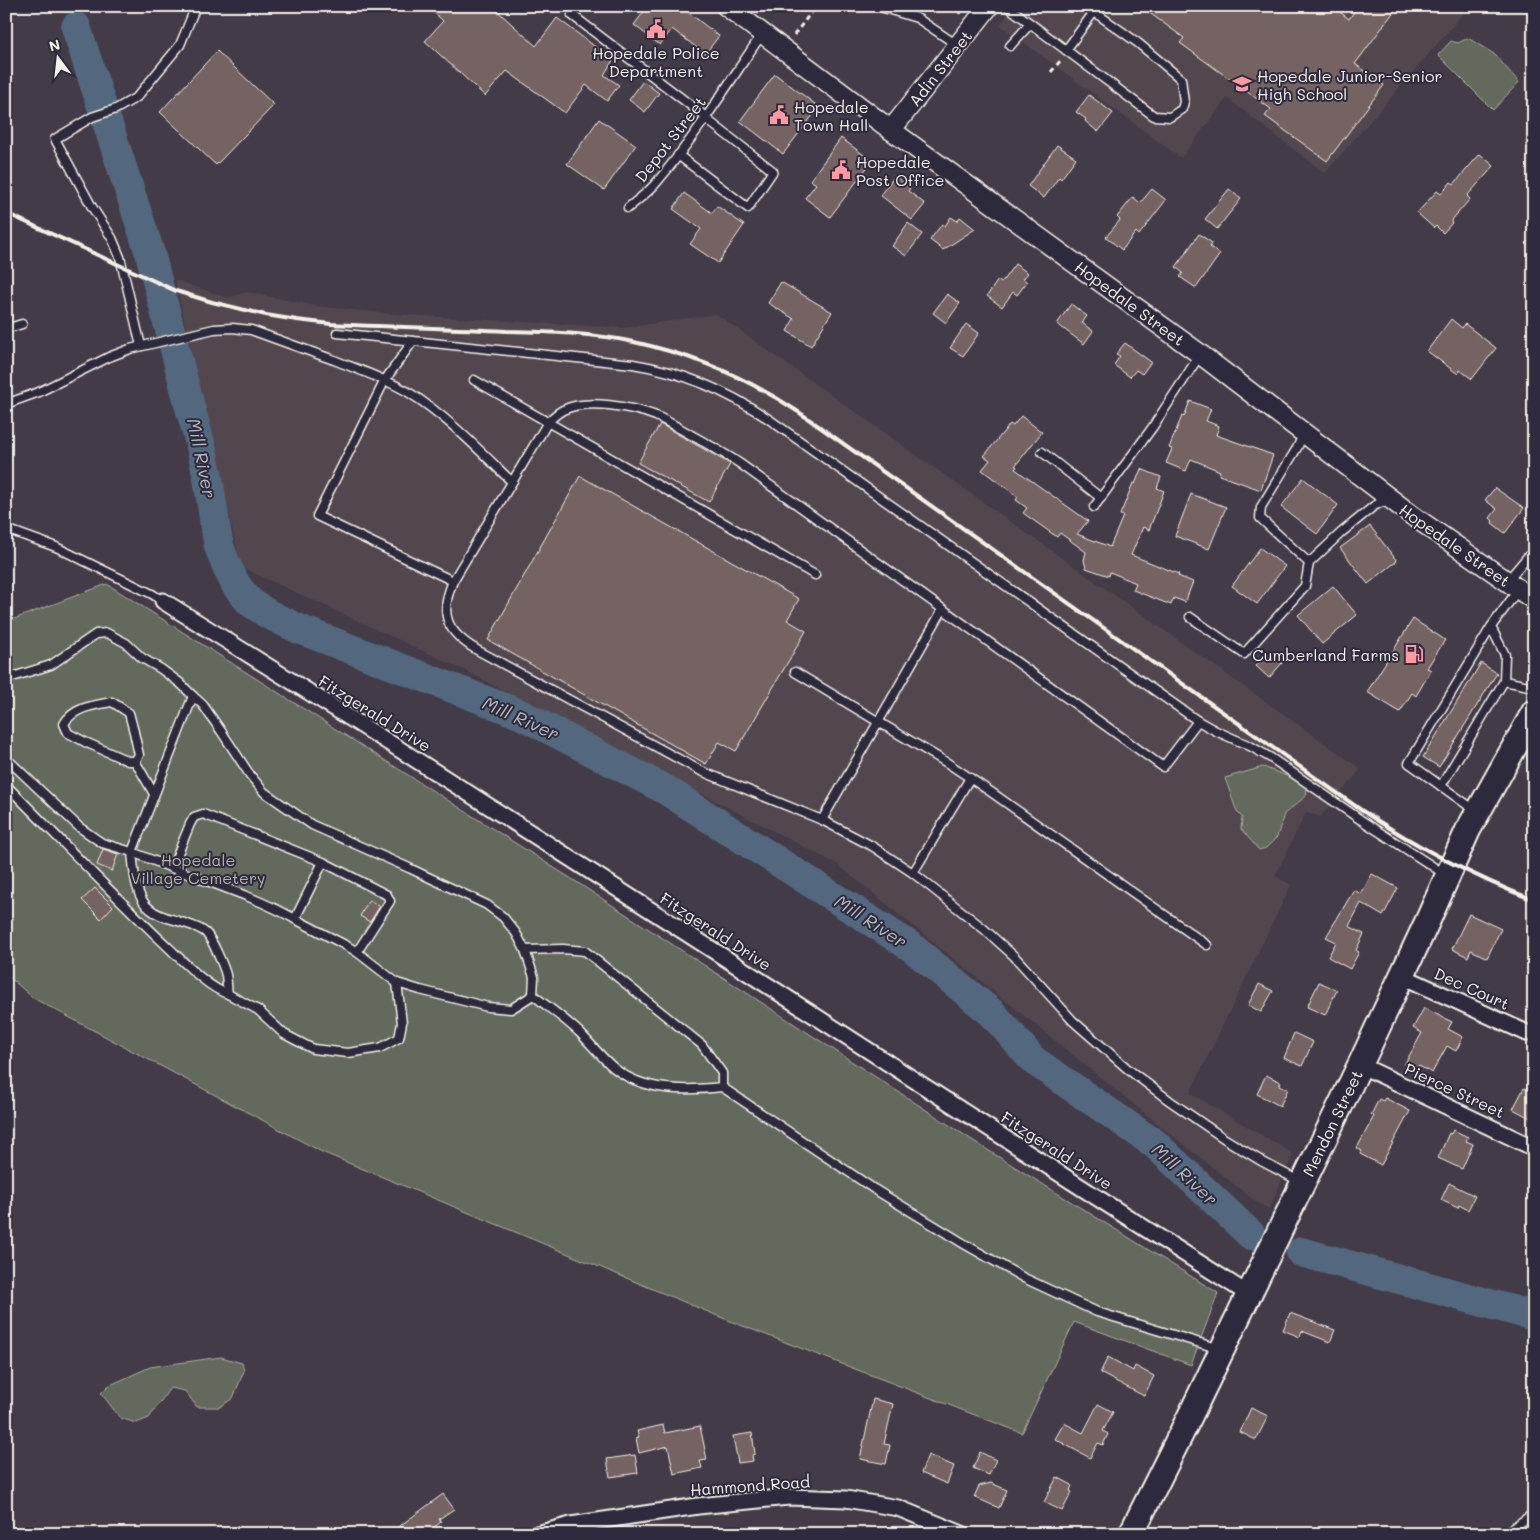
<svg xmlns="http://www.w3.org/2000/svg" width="1540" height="1540" font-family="Mali,sans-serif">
  <rect width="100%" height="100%" fill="#443b48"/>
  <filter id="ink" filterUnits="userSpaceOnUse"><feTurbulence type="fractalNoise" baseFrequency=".02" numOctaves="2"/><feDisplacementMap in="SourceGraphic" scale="10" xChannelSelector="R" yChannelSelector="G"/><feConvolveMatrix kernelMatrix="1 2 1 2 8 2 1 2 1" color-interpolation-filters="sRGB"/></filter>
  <g filter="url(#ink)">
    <g fill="#534750">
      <polygon points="1014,6 1470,6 1325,173 1227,98 1181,158 1000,25"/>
      <polygon points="175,280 228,298 247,292 316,306 391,314 624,328 716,314 1361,769 1320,817 1306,812 1275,876 1291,885 1190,1093 1293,1154 1269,1209 1256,1202 1142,1111 837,864 462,669 241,567"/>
    </g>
    <g fill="#63695c" stroke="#acada2">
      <polygon points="1468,38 1494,54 1519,82 1493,110 1438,55 1451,41 1458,43"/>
      <polygon points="107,584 575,881 986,1149 1218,1293 1191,1365 1074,1322 1022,1433 730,1321 322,1152 33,998 6,974 6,622"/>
      <polygon points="1263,767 1297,780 1307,788 1306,796 1284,814 1277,837 1266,848 1259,850 1241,829 1242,817 1237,812 1225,778"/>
      <polygon points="221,1357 242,1363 244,1371 233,1398 220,1407 197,1407 185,1391 170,1388 149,1418 136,1423 120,1418 101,1393 108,1386 150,1367"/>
    </g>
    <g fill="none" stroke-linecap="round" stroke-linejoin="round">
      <g stroke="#52677e" stroke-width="30">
        <polyline points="76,27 150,253 191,411 202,450 208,478 215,525 219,546 226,565 236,585 250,602 268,614 299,629 520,714 666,790 910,946 992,1013 1033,1060 1155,1144 1251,1235"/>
        <polyline points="1301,1252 1534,1316"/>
      </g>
    </g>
    <g fill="#756262" stroke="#f4f1e8">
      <polygon points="427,6 492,6 536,46 557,18 613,60 604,75 619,85 607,101 586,85 565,113 507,71 485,96 425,41 443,21"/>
      <polygon points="648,6 680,6 719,36 705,54 672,29 660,45 634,25"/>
      <polygon points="1140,6 1332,6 1349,19 1358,6 1398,6 1355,64 1384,85 1327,161 1265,116 1271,109 1180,43 1184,38"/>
      <polygon points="217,51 274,105 216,165 160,112"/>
      <polygon points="775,74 819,107 783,154 740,121"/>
      <polygon points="643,81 659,93 645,112 629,100"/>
      <polygon points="1089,95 1113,113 1098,132 1085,121 1086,119 1076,112"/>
      <polygon points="599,119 636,145 604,190 567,164"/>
      <polygon points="841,138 872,161 830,217 805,198 816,184 810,180"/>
      <polygon points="1057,145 1076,158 1061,179 1059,177 1044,198 1028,186"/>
      <polygon points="1480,154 1494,166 1467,196 1470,199 1451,221 1452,223 1443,233 1436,226 1434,228 1417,213 1437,191 1441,194 1451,182 1454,184"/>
      <polygon points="895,176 910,188 908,191 925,204 912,220 880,195"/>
      <polygon points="1152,189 1166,200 1139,235 1136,232 1122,250 1106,237 1120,220 1117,217 1133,197 1140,203"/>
      <polygon points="1229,189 1241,199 1217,229 1205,219"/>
      <polygon points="684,193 712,213 717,206 744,225 718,263 690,244 701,229 673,209"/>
      <polygon points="951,217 957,221 960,217 975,229 943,250 930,240 942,224 945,226"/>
      <polygon points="908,223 922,234 906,256 892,246"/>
      <polygon points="1199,234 1212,243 1210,247 1220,254 1196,288 1180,277 1183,273 1176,267"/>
      <polygon points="1015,264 1028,273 1023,279 1027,282 1017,295 1013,292 1002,307 987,296 998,280 1001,283"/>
      <polygon points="781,282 832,312 811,346 787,331 794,319 768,303"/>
      <polygon points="947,294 960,303 946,323 933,313"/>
      <polygon points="1071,304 1087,316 1082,323 1093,331 1084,344 1057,324"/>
      <polygon points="1451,319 1462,328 1465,324 1496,348 1472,379 1460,370 1458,374 1427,351"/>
      <polygon points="966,324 979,333 963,356 950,348"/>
      <polygon points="1125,343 1151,362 1142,374 1136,370 1130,377 1114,365 1120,356 1116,354"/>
      <polygon points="1190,401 1211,409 1206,421 1219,426 1216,435 1273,455 1261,490 1219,475 1220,471 1191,459 1186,471 1166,463 1172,449 1169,448 1182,416 1184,417"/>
      <polygon points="1021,416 1042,432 1015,466 1017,467 1015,469 1088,521 1077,534 1110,547 1123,516 1120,515 1133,483 1135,484 1141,469 1161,477 1157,488 1164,491 1149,530 1143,527 1131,555 1179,574 1178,576 1193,582 1185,602 1174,598 1171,605 1133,590 1136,583 1110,572 1109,576 1086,568 1084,560 1086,552 1060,533 1057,537 1023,513 1027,508 1016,500 1018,497 982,470 990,460 984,456 1010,424 1013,426"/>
      <polygon points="660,424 730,464 709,502 638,463"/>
      <polygon points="580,476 799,599 787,620 806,631 736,751 719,742 706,764 488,640"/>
      <polygon points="1303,478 1338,505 1317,534 1281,507"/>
      <polygon points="1495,488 1524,508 1505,533 1492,523 1493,521 1490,518 1497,509 1485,500"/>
      <polygon points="1191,494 1226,507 1209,549 1175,536"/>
      <polygon points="1370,526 1397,561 1368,584 1340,548"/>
      <polygon points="1260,548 1285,566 1257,604 1232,586"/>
      <polygon points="1333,586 1357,615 1322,644 1298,615"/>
      <polygon points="1413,619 1445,640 1427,668 1431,670 1416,696 1412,693 1400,712 1367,692"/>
      <polygon points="1269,651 1282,663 1269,678 1256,666"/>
      <polygon points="1481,663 1497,673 1439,767 1423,757"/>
      <polygon points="103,849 118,854 112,871 97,865"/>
      <polygon points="1372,874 1398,888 1383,916 1361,903 1349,926 1364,934 1356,950 1359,952 1350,969 1328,957 1336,942 1326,937 1354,890 1361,894"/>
      <polygon points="95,888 113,906 101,919 82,900"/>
      <polygon points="369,900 380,906 370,922 360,916"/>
      <polygon points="1469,914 1501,929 1487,958 1471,950 1468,957 1452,949"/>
      <polygon points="1319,982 1337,990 1325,1015 1307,1007"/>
      <polygon points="1259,984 1273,991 1261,1012 1248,1005"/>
      <polygon points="1424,1008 1452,1022 1448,1029 1463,1037 1456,1051 1447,1046 1432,1073 1419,1066 1416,1072 1404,1065 1422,1033 1413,1028"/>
      <polygon points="1294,1033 1313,1042 1302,1066 1284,1058"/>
      <polygon points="1266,1075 1281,1082 1279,1085 1288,1089 1280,1106 1257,1094"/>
      <polygon points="1524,1088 1534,1093 1534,1120 1513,1109"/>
      <polygon points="1385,1098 1410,1111 1381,1165 1360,1154 1362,1151 1357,1148 1374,1116 1371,1115 1379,1099 1383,1101"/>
      <polygon points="1453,1130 1468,1137 1466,1141 1473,1144 1462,1169 1438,1158 1449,1133 1451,1134"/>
      <polygon points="1449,1183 1475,1196 1468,1210 1459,1205 1458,1208 1441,1200"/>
      <polygon points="1290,1313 1335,1330 1330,1342 1302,1331 1300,1337 1283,1330"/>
      <polygon points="1108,1357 1133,1371 1135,1366 1154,1376 1144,1396 1100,1373"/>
      <polygon points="873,1399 893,1404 884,1444 890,1445 886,1464 860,1459"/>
      <polygon points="1098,1404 1113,1412 1103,1431 1108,1434 1103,1445 1098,1443 1090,1458 1055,1439 1064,1423 1083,1433"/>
      <polygon points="1251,1408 1268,1416 1256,1440 1240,1432"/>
      <polygon points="663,1425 665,1433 700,1426 707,1460 700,1461 702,1468 674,1474 668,1446 639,1453 636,1438 639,1437 637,1431"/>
      <polygon points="752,1433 755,1454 752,1455 753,1461 738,1463 733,1436"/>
      <polygon points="980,1452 996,1460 989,1475 973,1468"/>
      <polygon points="635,1455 638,1473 610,1477 607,1459"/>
      <polygon points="928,1455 954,1466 947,1484 921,1473"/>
      <polygon points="1057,1477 1072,1485 1070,1491 1072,1492 1062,1511 1044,1502"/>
      <polygon points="991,1483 1007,1490 999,1508 974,1497 979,1486"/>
      <polygon points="443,1494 454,1509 439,1519 441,1522 425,1534 389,1534"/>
    </g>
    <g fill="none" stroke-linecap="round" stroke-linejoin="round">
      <g stroke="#f4f1e8" stroke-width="11">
        <g id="service">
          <polyline points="877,6 917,18 957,45"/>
          <polyline points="1007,6 1154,116 1170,117 1182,109 1184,102 1181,79 1138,43 1086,6"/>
          <polyline points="572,15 706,117"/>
          <polyline points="1010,46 1030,24"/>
          <polyline points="1066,50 1094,12"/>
          <polyline points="678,155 748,208 773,171 705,118"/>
          <path d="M628 208C637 200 649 192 657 182 696 136 728 84 762 34"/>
          <polyline points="6,329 22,324"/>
          <path d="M337 333 633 364C683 372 729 392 770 420L1198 721 1216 731 1250 746 1271 758 1361 820 1446 875"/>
          <polyline points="413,341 385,380 317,516 453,581"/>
          <polyline points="141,346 120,257 112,238 92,207 55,139 92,117 116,109 137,97 180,45 196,6"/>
          <polyline points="474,380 815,575"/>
          <path d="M6 404 39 392 109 357 130 349 214 329 232 328 251 330C278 340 306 350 334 360 359 370 384 378 408 392 447 416 479 450 512 482"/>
          <polyline points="1304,433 1297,448 1261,507 1260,518 1309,563"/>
          <polyline points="1042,452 1101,498"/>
          <polyline points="1094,507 1152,428 1200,355"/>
          <polyline points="6,529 56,547 152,594 163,601"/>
          <polyline points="1507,581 1529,555 1534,559"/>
          <polyline points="1190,617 1244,654 1305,586 1309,563 1342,532 1374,506 1388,499"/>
          <polyline points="1491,627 1505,655 1504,681 1441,786 1409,763 1491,627 1518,590"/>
          <polyline points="795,672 949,764 991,792 1207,945"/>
          <polyline points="6,679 51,665 96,634 107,633 126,643 142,658 161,669 180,683 193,696"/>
          <polyline points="1504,681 1534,687"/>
          <path d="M112 702 129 713 134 732 139 755 135 761H128L85 742 68 733 64 724C73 707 95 705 112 702Z"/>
          <path d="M1198 721 1163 767 739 463C724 453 709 445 693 436 681 429 669 422 656 416 632 407 587 398 563 410 557 413 553 417 548 422L453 581C439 614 446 632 477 650L701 771 822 820 872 846 913 873 984 929 1014 956 1073 1021 1129 1070 1170 1101 1225 1139 1263 1162 1301 1182"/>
          <polyline points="6,758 79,827 102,843 132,852 172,868 190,824 194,817 203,814 323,862 387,895 390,901 357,952 397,983"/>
          <polyline points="135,761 154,794"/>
          <path d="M6 785C60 839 113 895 168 947 184 962 208 988 228 994"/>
          <polyline points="1441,786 1476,811"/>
          <polyline points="822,820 943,609"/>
          <path d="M172 868C213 884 256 897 295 919L323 862"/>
          <polyline points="913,873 970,778"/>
          <polyline points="295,919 347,946 357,952"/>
          <polyline points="525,950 534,977 533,995"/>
          <path d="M722 1087V1073L702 1045 585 951 563 949 525 950 516 933 503 917 487 905 409 868 312 825 264 792 250 775 221 731 203 705 193 696 132 852C134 870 135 898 150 909 158 916 168 918 178 921 187 924 200 927 206 933 212 939 224 967 226 975 227 981 227 988 228 994L258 1010 284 1034 313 1049 348 1053 380 1048 399 1038 402 1023 397 983 420 990 488 1007 511 1009 533 995C548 1007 565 1019 579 1032 591 1044 601 1057 614 1068 644 1092 685 1091 722 1087L874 1189 966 1245 1024 1278 1097 1312 1220 1349"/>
          <polyline points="1504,1534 1530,1516"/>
        </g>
      </g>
      <g stroke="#f4f1e8" stroke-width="19">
        <g id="minor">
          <path d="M163 601C528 827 886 1064 1248 1294"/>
          <polyline points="1402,976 1527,1033"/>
          <polyline points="1360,1065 1534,1148"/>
          <polyline points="537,1534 571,1525 698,1506 789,1497 846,1499 898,1508 962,1534"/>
        </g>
      </g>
      <g stroke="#f4f1e8" stroke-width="22">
        <g id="tertiary">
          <polyline points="726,6 891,130 1200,354 1413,516 1534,600"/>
          <polyline points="891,130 989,6"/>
        </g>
      </g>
      <g stroke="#f4f1e8" stroke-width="28">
        <polyline id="primary" points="1131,1534 1189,1418 1360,1065 1428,920 1468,830 1534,712"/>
      </g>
      <g stroke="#f4f1e8" stroke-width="3" stroke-dasharray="5 4" stroke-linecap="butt">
        <polyline points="950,6 962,14"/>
        <polyline points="794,35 816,6"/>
        <polyline points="1051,72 1061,60"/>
      </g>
      <use href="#service" stroke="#2f2a3d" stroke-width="8"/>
      <use href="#minor" stroke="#2f2a3d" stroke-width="15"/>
      <use href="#tertiary" stroke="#2f2a3d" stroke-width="19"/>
      <use href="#primary" stroke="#2f2a3d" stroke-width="24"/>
      <path stroke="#f4f1e8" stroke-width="4" d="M6 213 176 291 212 302 266 315 297 320 331 324C389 327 447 328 506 331 549 332 592 333 634 342 693 355 750 379 800 413L1361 810C1416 846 1473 877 1534 900"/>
    </g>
  </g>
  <defs>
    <g id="civic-bare" transform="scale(1.5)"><path d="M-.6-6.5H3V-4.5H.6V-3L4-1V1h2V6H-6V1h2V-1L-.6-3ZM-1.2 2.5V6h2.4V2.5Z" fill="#ff9aa2" stroke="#2f2a3d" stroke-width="2.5" paint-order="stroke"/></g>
    <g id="school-bare" transform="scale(1.5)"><path d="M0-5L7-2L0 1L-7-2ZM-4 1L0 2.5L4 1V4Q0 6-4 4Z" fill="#ff9aa2" stroke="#2f2a3d" stroke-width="2.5" paint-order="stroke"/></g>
    <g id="fuel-bare" transform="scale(1.5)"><path d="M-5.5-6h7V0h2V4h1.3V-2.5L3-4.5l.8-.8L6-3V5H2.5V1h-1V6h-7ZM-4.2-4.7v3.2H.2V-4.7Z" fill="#ff9aa2" stroke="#2f2a3d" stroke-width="2.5" paint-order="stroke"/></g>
  </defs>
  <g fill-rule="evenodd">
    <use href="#civic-bare" x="656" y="29"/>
    <use href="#school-bare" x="1242" y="84"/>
    <use href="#civic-bare" x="779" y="115"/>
    <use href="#civic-bare" x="841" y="170"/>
    <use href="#fuel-bare" x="1414" y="654"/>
  </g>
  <g text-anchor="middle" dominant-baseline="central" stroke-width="4" stroke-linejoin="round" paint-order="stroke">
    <g font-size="16" fill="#f4f1e8" stroke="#2f2a3d" text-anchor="start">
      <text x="656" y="52" text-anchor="middle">Hopedale Police<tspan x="656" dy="18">Department</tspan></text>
      <text x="1257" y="75">Hopedale Junior-Senior<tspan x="1257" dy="18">High School</tspan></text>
      <text x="794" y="106">Hopedale<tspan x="794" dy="18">Town Hall</tspan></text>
      <text x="856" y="161">Hopedale<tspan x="856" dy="18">Post Office</tspan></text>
      <text x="1399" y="654" text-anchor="end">Cumberland Farms</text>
    </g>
    <g font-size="16" fill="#f4f1e8" stroke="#2f2a3d">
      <text transform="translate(940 68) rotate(-52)">Adin Street</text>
      <text transform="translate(670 139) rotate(-52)">Depot Street</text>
      <text transform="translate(1130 303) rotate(36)">Hopedale Street</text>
      <text transform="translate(1455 545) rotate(35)">Hopedale Street</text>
      <text transform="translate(375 713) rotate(32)">Fitzgerald Drive</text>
      <text transform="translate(716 931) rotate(33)">Fitzgerald Drive</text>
      <text transform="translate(1472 988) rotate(24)">Dec Court</text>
      <text transform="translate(1455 1090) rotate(25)">Pierce Street</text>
      <text transform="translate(1332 1123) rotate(-64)">Mendon Street</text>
      <text transform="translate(1057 1150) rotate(33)">Fitzgerald Drive</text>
      <text transform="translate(750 1485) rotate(-4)">Hammond Road</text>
    </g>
    <g font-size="16" fill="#b3b4a9" stroke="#2f2a3d">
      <text x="198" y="859">Hopedale<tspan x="198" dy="18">Village Cemetery</tspan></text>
    </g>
    <g font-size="18" font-style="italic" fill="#b3babe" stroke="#2f2a3d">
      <text transform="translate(202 458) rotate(78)">Mill River</text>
      <text transform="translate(521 718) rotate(24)">Mill River</text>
      <text transform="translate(871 921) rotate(33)">Mill River</text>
      <text transform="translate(1185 1174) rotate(43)">Mill River</text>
    </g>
  </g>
  <rect width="1540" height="1540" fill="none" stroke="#2f2a3d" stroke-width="25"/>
  <rect x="12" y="12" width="1515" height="1515" fill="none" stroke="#f4f1e8" stroke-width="2" filter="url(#ink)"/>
  <g transform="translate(58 58) rotate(345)" stroke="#2f2a3d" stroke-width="4" paint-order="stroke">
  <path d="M0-4L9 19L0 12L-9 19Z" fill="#f4f1e8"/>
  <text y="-8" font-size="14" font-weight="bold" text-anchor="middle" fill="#f4f1e8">N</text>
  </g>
</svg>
